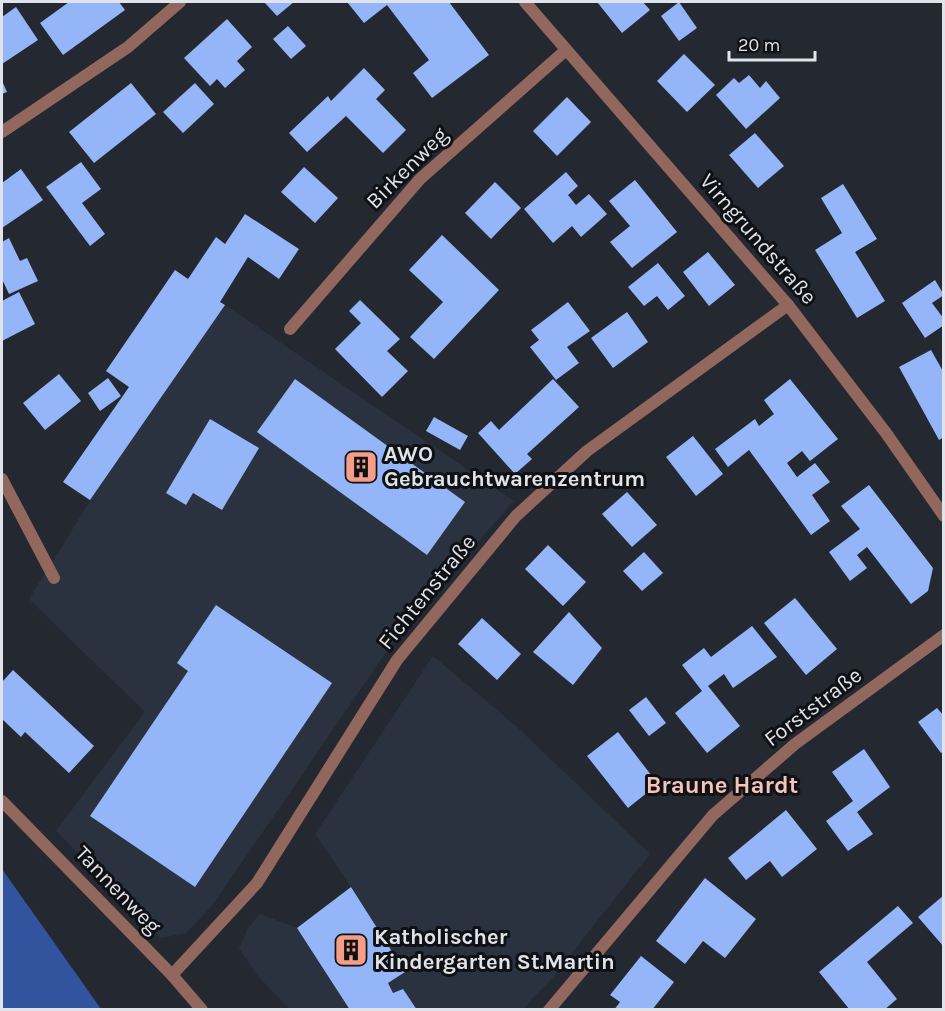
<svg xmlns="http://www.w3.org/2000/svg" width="945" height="1011" font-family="Karla,sans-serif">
  <rect width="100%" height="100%" fill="#242831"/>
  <g fill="#2b323f">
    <polygon points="173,273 225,305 514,501 404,626 212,906 186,933 161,938 56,831 145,712 29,599 90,501 63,482 129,387 106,371"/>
    <polygon points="433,656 516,726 650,854 553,977 523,1009 289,1009 256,974 239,948 248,928 260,914 297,928 351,887 315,834"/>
  </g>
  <polygon fill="#32549f" points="2,869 101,1009 2,1009"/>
  <g fill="#94b5f8">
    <polygon points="69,2 119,2 125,10 63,55 40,23"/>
    <polygon points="264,2 294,2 277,16"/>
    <polygon points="347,2 449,2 489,55 432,98 413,73 429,60 387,5 364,23"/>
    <polygon points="597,2 643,2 650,10 622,33"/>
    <polygon points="679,2 697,28 679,41 661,16"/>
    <polygon points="16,7 38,40 2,64 2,17"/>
    <polygon points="227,19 252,47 237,61 245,70 225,88 217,79 210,86 184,58"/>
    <polygon points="288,26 306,46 291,59 273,39"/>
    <polygon points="684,54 715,85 687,112 657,81"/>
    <polygon points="364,68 385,90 376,99 406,130 383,153 346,116 307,152 289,133 328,96 331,101"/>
    <polygon points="749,75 760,88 766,81 780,98 746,129 716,95 734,78 739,83"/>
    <polygon points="2,81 7,92 2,94"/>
    <polygon points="131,83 156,114 94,163 69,132"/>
    <polygon points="195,83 214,104 183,133 163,112"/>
    <polygon points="567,97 591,122 557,156 533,131"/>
    <polygon points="755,133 784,166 758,188 729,155"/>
    <polygon points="81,162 101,189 82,203 105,234 90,246 46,187"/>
    <polygon points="304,167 338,198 315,223 281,192"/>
    <polygon points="21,169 43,200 2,228 2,183"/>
    <polygon points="566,172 578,186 568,195 576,205 589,194 607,214 581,237 572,226 553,243 524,209"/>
    <polygon points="635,180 677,232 632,268 610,242 630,226 609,201"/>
    <polygon points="495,182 521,208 491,239 465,213"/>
    <polygon points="843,184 877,239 855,252 885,301 857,318 815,250 842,233 821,198"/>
    <polygon points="245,214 299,249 279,279 248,257 220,302 225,305 90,500 63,482 129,387 106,371 175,270 188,279 216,237 225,244"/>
    <polygon points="442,235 499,290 434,359 410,337 443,302 409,270"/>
    <polygon points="9,238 20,261 27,258 38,281 9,294 2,279 2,242"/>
    <polygon points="708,252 735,285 709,306 683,272"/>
    <polygon points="658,263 685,296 668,310 657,296 644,306 628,287"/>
    <polygon points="935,280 944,295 932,303 944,319 944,325 925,338 902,303"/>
    <polygon points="19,292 35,324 2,341 2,301"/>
    <polygon points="360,300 400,339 387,351 408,371 382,397 335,349 361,323 349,311"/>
    <polygon points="568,302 590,331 567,347 579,363 556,380 530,347 539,340 531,330"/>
    <polygon points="627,312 648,342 613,368 591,338"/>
    <polygon points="931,350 944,373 944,437 939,440 899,367"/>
    <polygon points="59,374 81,401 45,430 23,403"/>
    <polygon points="108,378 121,396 100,411 88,393"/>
    <polygon points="295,379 465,502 427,555 257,432"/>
    <polygon points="553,379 579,407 527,454 532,459 515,474 478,433 491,421 499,430"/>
    <polygon points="790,379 838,439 810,461 802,451 787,463 797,477 815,463 830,482 812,495 830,521 811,535 749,450 728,467 715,449 755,419 759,426 774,414 764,400"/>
    <polygon points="434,417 468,436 460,450 426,431"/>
    <polygon points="210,419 259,448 222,510 193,493 186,505 166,493"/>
    <polygon points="693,436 723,474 696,496 666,457"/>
    <polygon points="869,485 933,568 928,591 911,604 867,547 857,555 867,568 850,581 829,552 860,529 841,506"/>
    <polygon points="627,492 657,525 632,547 602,514"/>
    <polygon points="548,545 586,582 563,606 525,569"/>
    <polygon points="644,552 663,573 642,591 623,571"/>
    <polygon points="795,598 837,649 806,675 764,623"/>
    <polygon points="216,605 332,683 195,887 90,816 188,671 177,663"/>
    <polygon points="569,612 602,648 573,685 533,652"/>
    <polygon points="482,618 521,654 497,680 458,644"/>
    <polygon points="752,626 777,657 733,688 724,674 708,686 740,726 707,753 675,713 702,691 682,665 704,648 711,657"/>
    <polygon points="13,670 94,746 69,773 25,732 21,737 2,719 2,682"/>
    <polygon points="646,697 666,723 649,736 629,710"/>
    <polygon points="937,708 944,716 944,751 941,753 918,722"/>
    <polygon points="618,732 658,784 628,808 587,756"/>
    <polygon points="864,749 890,787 857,812 873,834 848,851 826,821 853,801 832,772"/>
    <polygon points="786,810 817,849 782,877 770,861 746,880 728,858"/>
    <polygon points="705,878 756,919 725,958 703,941 685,964 656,941"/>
    <polygon points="351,887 405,972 388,983 393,993 403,989 417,1010 350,1010 297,928"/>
    <polygon points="944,895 944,947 918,917"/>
    <polygon points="898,906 913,923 867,962 897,999 884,1010 850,1010 819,972"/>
    <polygon points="641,956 674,982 652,1010 614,1010 620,1002 610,995"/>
  </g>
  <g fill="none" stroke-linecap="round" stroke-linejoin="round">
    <g stroke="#92675d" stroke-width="12">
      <polyline points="525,2 788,305 886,433 944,516"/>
      <polyline points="2,132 128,47 180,2"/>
      <polyline points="290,329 420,179 566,50"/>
      <polyline points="2,479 54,578"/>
      <polyline points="2,801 172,975 202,1010"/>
      <polyline points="172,975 257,883 397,660 516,516 587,451 788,305"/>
      <polyline points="549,1010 713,815 795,744 944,635"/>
    </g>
  </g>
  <defs>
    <g id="building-square" transform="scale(1.725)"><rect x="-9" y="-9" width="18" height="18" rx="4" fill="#f49e8a" stroke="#0f1115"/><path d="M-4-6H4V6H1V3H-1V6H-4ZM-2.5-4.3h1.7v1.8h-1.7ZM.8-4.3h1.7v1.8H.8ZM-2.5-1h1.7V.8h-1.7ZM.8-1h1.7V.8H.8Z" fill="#111"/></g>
  </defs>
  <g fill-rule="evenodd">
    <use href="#building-square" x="361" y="467"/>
    <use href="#building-square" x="351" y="950"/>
  </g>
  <g text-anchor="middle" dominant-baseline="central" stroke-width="6" stroke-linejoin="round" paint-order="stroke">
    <g font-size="22" fill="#e0e3e9" stroke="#0f1115">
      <text transform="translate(407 168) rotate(-45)">Birkenweg</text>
      <text transform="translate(758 239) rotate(49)">Virngrundstraße</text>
      <text transform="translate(427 592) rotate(-51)">Fichtenstraße</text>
      <text transform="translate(813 707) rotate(-37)">Forststraße</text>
      <text transform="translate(118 890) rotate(46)">Tannenweg</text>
    </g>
    <g font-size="22" font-weight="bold" fill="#e0e3e9" stroke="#0f1115" text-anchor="start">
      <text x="384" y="454">AWO<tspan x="384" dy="25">Gebrauchtwarenzentrum</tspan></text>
      <text x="374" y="937">Katholischer<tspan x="374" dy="25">Kindergarten St.Martin</tspan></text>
    </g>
    <g font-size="24" font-weight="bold" fill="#f5c3b7" stroke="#0f1115">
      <text x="722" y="785">Braune Hardt</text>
    </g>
  </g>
  <rect width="945" height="1011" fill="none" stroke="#e0e3e9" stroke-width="6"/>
  <path d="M729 51v9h86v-9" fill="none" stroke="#e0e3e9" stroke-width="3"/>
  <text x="738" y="51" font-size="18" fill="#e0e3e9" stroke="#0f1115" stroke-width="4.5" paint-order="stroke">20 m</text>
</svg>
